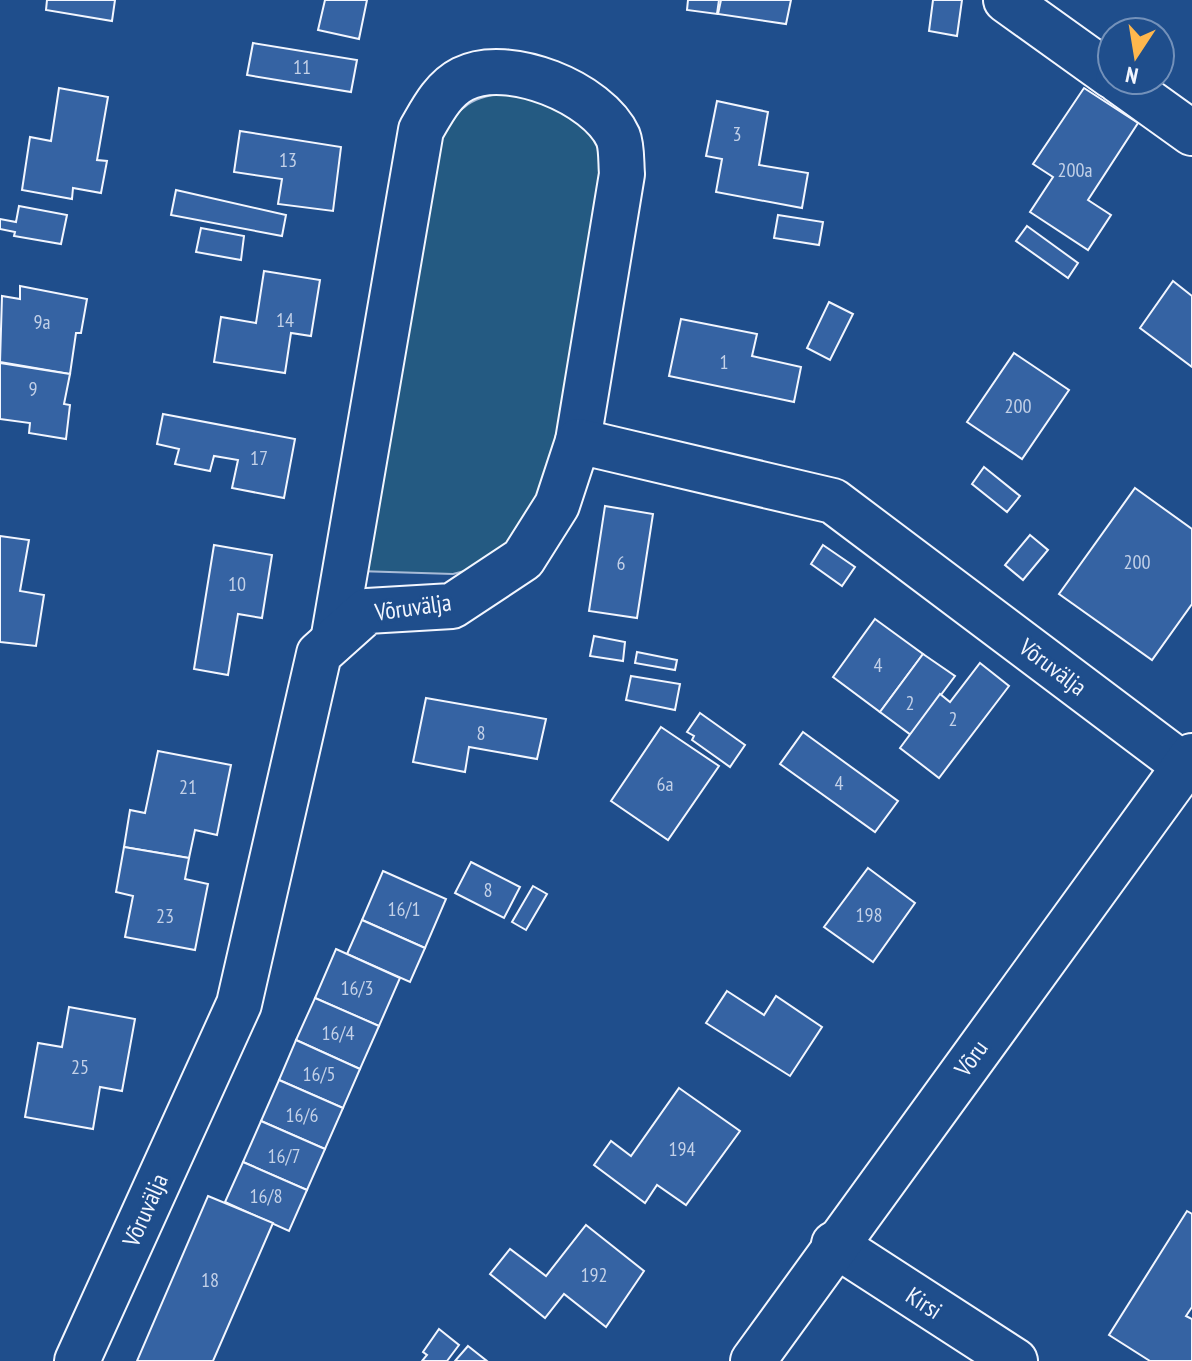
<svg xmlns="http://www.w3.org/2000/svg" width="1192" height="1361" font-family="'PT Sans Narrow',sans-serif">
  <rect width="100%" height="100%" fill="#1f4e8c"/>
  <path fill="#245a82" stroke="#a8bbd7" stroke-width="2" d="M510 93C561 108 573 109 605 154L573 427 521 535 480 567 453 574 358 571 432 145C458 112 465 95 510 93Z"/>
  <g fill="#3563a3" stroke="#f2f6ff" stroke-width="2">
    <polygon points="47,0 115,0 112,21 46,10"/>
    <polygon points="325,0 367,0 359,39 318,30"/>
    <polygon points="688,0 719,0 717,14 687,10"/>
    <polygon points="721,0 791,0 786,24 718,14"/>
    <polygon points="933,0 962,0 957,36 929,31"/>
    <polygon points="253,43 357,60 351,92 247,75"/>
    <polygon points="59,88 108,97 97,160 107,161 101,193 73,188 72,199 22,190 30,137 51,141"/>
    <polygon points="1084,88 1138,123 1088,200 1111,215 1088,250 1030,212 1053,177 1033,164"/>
    <polygon points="717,101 768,112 759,165 808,173 802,208 716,192 722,159 706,156"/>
    <polygon points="240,131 341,147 333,211 278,204 282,179 234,172"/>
    <polygon points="176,190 286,215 282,236 171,215"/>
    <polygon points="19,206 67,215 61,244 14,236 15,232 0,229 0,219 16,222"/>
    <polygon points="778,215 823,222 819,245 774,238"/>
    <polygon points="1027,226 1078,263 1068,278 1016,241"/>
    <polygon points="201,228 244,236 241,260 196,252"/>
    <polygon points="264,271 320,280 311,336 291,333 285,373 214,362 221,317 256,323"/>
    <polygon points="1173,281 1192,296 1192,367 1140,328"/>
    <polygon points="20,286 87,299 81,333 76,333 70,374 0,362 2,296 20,299"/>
    <polygon points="829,302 853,314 830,360 807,348"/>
    <polygon points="681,319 757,334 752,356 801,367 794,402 669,376"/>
    <polygon points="1014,353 1069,390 1022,459 967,422"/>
    <polygon points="0,363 70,374 64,404 70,405 66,439 29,433 30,423 0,419"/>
    <polygon points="163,414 295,439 284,498 232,488 238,460 214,456 210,471 175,464 179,449 157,444"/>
    <polygon points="984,467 1020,496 1007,512 972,484"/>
    <polygon points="1135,488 1192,529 1192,604 1152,660 1059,594"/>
    <polygon points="605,506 653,514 637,618 589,611"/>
    <polygon points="1030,535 1048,550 1023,580 1005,565"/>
    <polygon points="0,536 29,540 20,591 44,595 36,646 0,642"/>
    <polygon points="214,545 272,555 262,618 238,614 228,675 194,669"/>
    <polygon points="823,545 855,567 842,586 811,564"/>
    <polygon points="875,619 923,654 880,712 833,677"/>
    <polygon points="594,636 625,642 623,661 590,656"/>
    <polygon points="637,652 677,660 675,670 635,663"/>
    <polygon points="923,654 955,676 911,735 880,712"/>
    <polygon points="980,663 1009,686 939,778 900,748 940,694 950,702"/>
    <polygon points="631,676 680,684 675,710 626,700"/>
    <polygon points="426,698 546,719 537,759 469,747 465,772 413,762"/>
    <polygon points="700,713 745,745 730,767 692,740 694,736 687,732"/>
    <polygon points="661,727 719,766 668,840 611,801"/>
    <polygon points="803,732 898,801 875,832 780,764"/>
    <polygon points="158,751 231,765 217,835 195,830 189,858 124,847 130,810 145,813"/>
    <polygon points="124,847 189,858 185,879 208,884 195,950 125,937 133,896 116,892"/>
    <polygon points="471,862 520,887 504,918 455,893"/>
    <polygon points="868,868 915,903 873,962 824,927"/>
    <polygon points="383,871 446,899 425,948 362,920"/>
    <polygon points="533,886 547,894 526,930 512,922"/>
    <polygon points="362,920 425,948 410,982 347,954"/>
    <polygon points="336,949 400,978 379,1026 315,998"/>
    <polygon points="727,991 764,1015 776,996 822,1027 790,1076 706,1023"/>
    <polygon points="315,998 379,1026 360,1069 296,1040"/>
    <polygon points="69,1007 135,1019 122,1091 100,1087 93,1129 25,1117 38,1043 62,1047"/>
    <polygon points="296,1040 360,1069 343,1108 279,1080"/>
    <polygon points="279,1080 343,1108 325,1149 261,1121"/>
    <polygon points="679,1088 740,1131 686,1205 657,1185 645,1203 594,1165 611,1141 631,1156"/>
    <polygon points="261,1121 325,1149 307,1190 243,1162"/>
    <polygon points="243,1162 307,1190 289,1231 225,1202"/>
    <polygon points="208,1196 273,1223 213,1361 137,1361"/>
    <polygon points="1187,1211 1192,1214 1192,1307 1186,1316 1192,1319 1192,1361 1150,1361 1109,1335"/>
    <polygon points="586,1225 644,1271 606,1327 564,1294 545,1318 490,1274 510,1249 546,1276"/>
    <polygon points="439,1329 459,1345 447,1361 422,1361 427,1355 423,1352"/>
    <polygon points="468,1346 487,1361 455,1361"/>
  </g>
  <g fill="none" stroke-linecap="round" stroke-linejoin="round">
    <g stroke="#f2f6ff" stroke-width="48">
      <g id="minor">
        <polyline points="1006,0 1112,76"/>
        <polyline points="1118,80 1192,133"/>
        <path d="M333 641 421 130C432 111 443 89 463 79 508 56 598 93 618 137 622 147 621 163 622 174L578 441"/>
        <polyline points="834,1244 1015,1361"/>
        <polyline points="77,1361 239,1004 319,654 367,611 452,606 523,559 557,505 578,441 833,501 1185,766"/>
      </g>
    </g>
    <g stroke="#f2f6ff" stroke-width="48">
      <polyline id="major" points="753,1361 1192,756"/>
    </g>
    <use href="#minor" stroke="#1f4e8c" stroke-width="44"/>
    <use href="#major" stroke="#1f4e8c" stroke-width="44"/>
  </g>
  <g text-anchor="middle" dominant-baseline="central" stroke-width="6" stroke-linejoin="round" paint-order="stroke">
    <g font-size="20" fill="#c3d1e8">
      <text x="302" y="67">11</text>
      <text x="737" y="134">3</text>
      <text x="288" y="160">13</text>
      <text x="1075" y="170">200a</text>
      <text x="285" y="320">14</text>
      <text x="42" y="322">9a</text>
      <text x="724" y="362">1</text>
      <text x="33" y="389">9</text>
      <text x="1018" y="406">200</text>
      <text x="259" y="458">17</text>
      <text x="1137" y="562">200</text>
      <text x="621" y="563">6</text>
      <text x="237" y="584">10</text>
      <text x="878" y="665">4</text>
      <text x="910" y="703">2</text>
      <text x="953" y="719">2</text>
      <text x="481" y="733">8</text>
      <text x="839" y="783">4</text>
      <text x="665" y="784">6a</text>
      <text x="188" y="787">21</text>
      <text x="488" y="890">8</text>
      <text x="404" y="909">16/1</text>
      <text x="869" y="915">198</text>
      <text x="165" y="916">23</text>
      <text x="357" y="988">16/3</text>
      <text x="338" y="1033">16/4</text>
      <text x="80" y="1067">25</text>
      <text x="319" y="1074">16/5</text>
      <text x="302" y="1115">16/6</text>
      <text x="682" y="1149">194</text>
      <text x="284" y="1156">16/7</text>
      <text x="266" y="1196">16/8</text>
      <text x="594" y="1275">192</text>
      <text x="210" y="1280">18</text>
    </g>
    <g font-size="24" fill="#f2f6ff" stroke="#1f4e8c">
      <text transform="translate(413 607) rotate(-8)">Võruvälja</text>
      <text transform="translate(1053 667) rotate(37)">Võruvälja</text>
      <text transform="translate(971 1058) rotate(-54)">Võru</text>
      <text transform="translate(145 1210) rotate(-66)">Võruvälja</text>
      <text transform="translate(924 1303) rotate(33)">Kirsi</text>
    </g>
  </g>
  <g transform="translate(1136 56) rotate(192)"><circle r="38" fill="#1f4e8c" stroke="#7391ba" stroke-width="2"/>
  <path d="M0-6L14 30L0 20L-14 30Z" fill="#ffb74d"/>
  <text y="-12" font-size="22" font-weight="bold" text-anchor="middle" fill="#f2f6ff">N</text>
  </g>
</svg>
